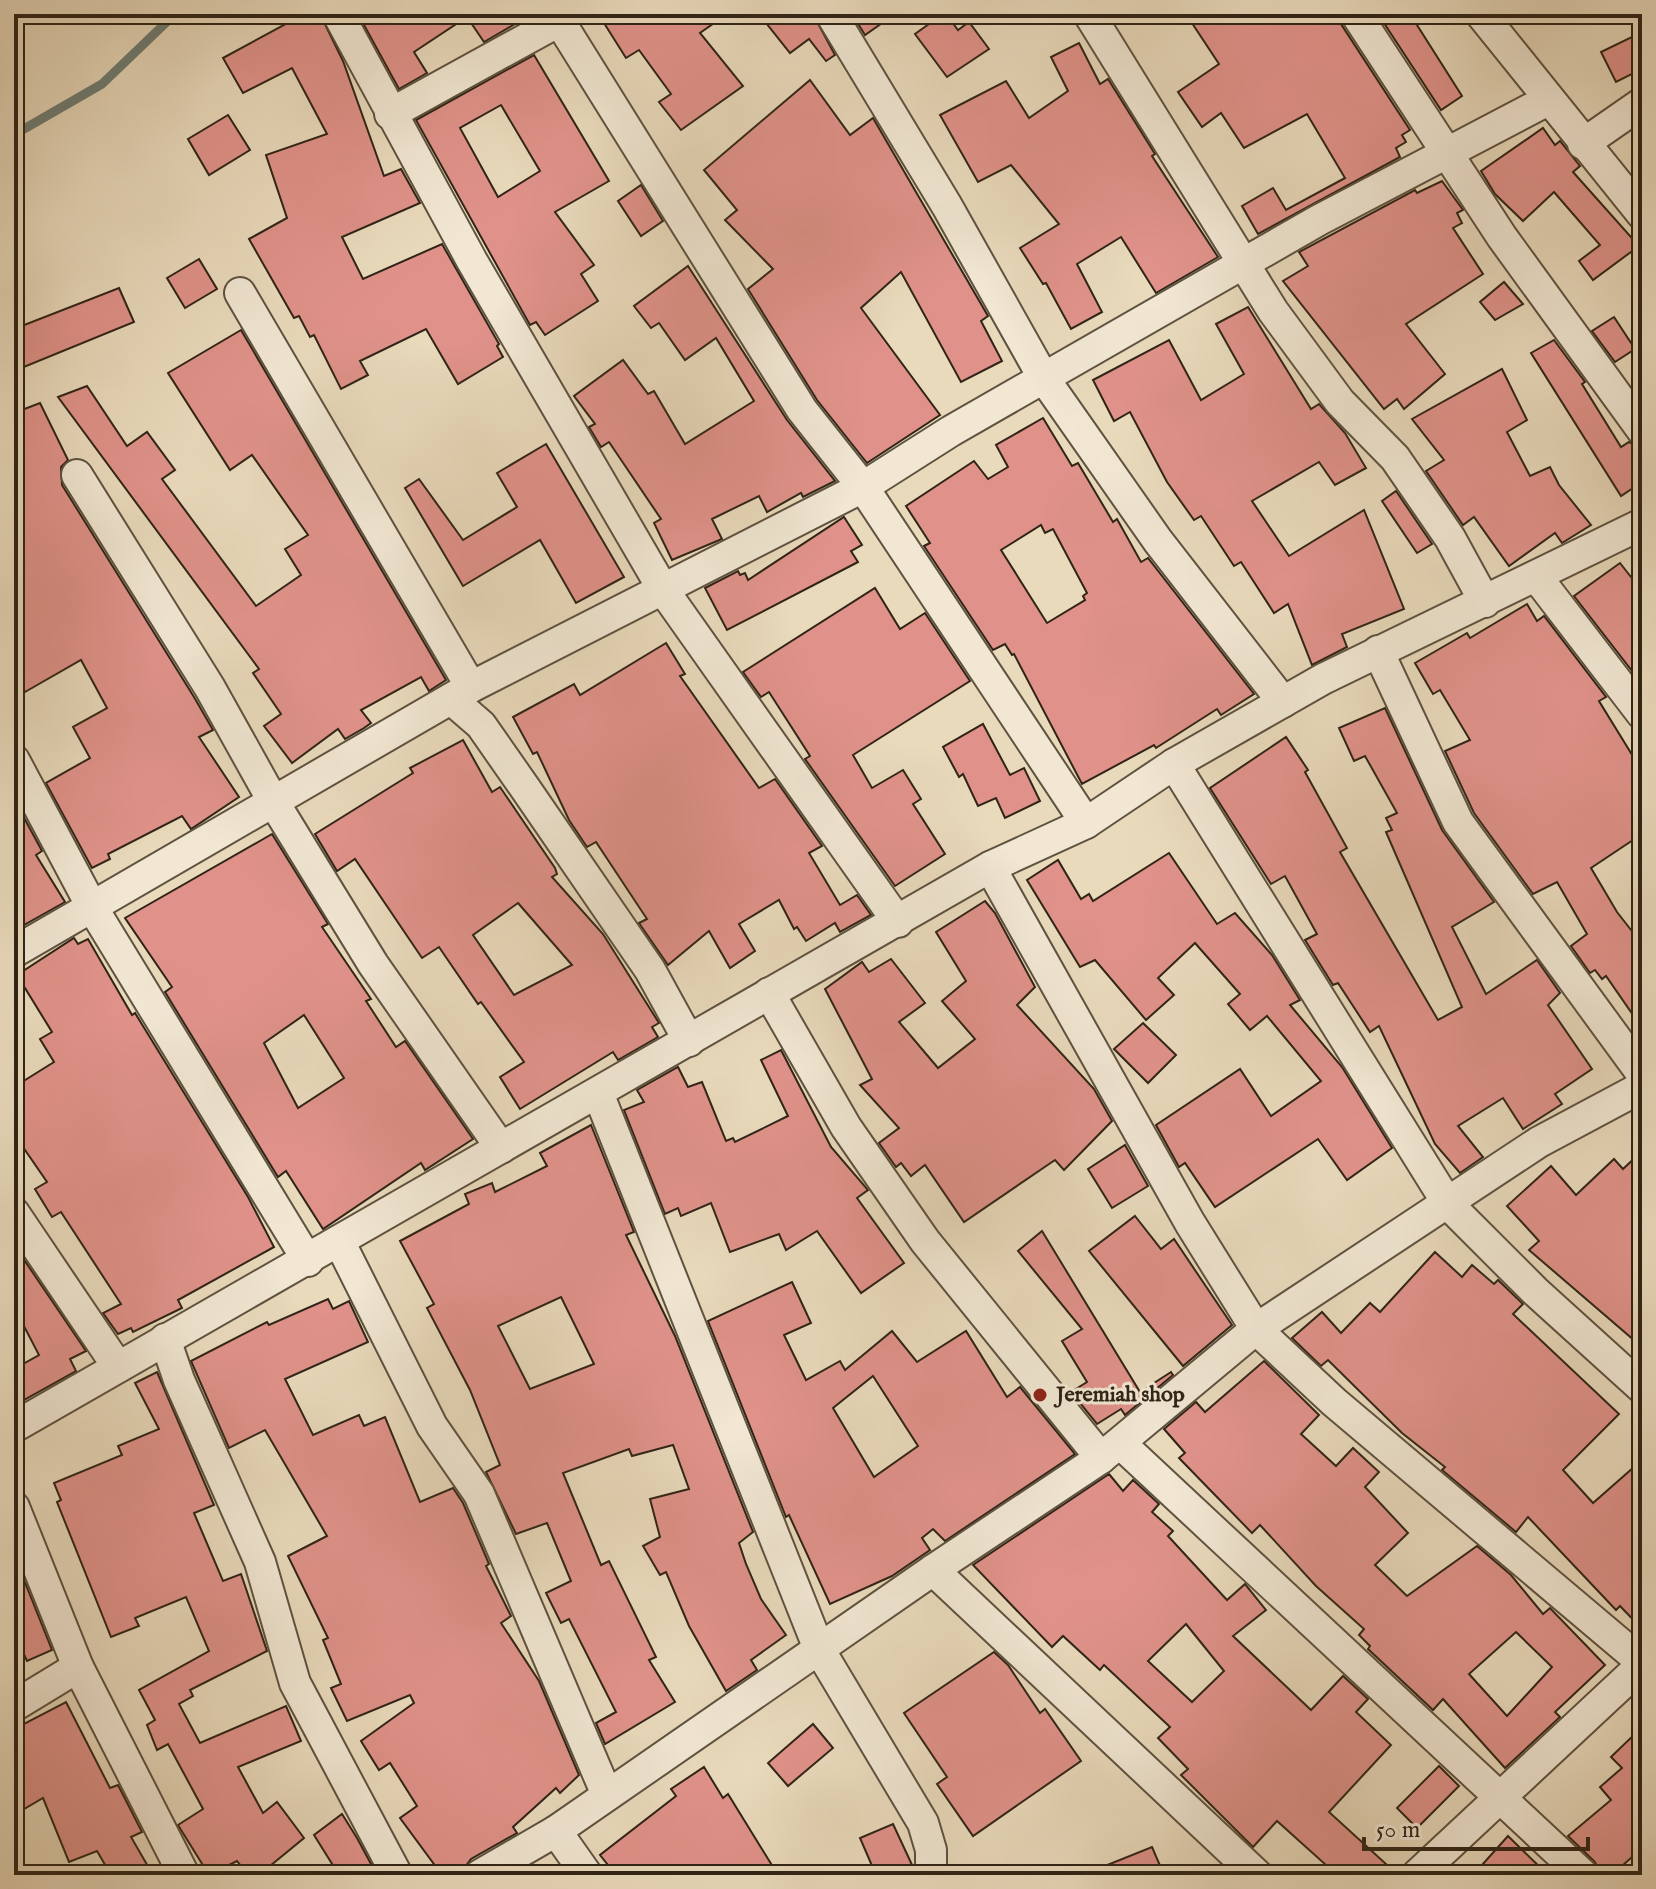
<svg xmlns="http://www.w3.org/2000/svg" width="1656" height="1889" font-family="'IM FELL English',serif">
  <rect width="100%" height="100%" fill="#e9dabc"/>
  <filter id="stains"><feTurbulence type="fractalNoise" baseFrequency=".0025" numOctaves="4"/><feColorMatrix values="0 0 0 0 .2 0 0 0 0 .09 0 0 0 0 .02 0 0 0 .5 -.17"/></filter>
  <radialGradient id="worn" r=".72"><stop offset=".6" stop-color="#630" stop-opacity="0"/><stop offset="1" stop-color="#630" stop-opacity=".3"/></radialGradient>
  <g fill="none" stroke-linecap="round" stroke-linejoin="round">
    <polyline stroke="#6e7e76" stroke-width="9" points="14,128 24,129 102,84 175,14"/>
  </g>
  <g fill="#e0928a" stroke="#2f2416" stroke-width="2" fill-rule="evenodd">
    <polygon points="304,14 320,14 343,61 384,176 401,169 420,203 342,237 363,279 442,244 499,344 497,346 503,357 458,384 426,329 360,361 368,375 341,389 314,335 310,337 299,316 294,318 249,239 287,218 266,155 327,134 292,68 243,93 223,58"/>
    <polygon points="358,14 509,14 515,24 484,42 467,17 414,52 427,73 399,89"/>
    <polygon points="617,14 727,14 700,33 743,86 681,130 659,102 671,94 639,50 626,58 604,23"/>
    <polygon points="759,14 813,14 835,55 826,61 809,39 790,53"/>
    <polygon points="852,14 895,14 865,35"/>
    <polygon points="943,14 946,14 958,30 969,22 989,49 947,77 915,34"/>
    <polygon points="1186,14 1338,14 1341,24 1410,130 1402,135 1406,142 1396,148 1400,157 1258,234 1242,206 1273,188 1286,210 1345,178 1307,114 1244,148 1221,113 1202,127 1178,92 1219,64"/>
    <polygon points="1378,14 1410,14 1462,96 1441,110"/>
    <polygon points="1642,32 1642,69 1616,82 1601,52"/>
    <polygon points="1079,43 1100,84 1108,79 1155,154 1152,156 1218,257 1156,293 1121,237 1077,264 1102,312 1071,329 1046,283 1043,284 1020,248 1059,224 1011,165 978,182 940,115 1006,81 1029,118 1068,91 1051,57"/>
    <path d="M534 55 609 181 555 212 594 265 581 274 598 301 545 335 536 322 530 325 416 120ZM501 105 540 171 498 197 460 128Z"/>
    <polygon points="810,80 850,135 873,118 988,316 981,321 1002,361 961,382 901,272 861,308 940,415 867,463 817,400 748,289 773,269 725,220 737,210 704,170"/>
    <polygon points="228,115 250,150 209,175 188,139"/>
    <polygon points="1543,128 1555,145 1560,141 1580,166 1573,172 1639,246 1593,280 1579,261 1600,245 1554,192 1523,221 1495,194 1481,171"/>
    <polygon points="1442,181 1463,210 1457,213 1462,223 1453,228 1483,274 1406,324 1445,374 1404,409 1397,399 1384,409 1283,281 1308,266 1299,252 1415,190 1417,193"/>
    <polygon points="641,185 663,221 641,236 618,201"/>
    <polygon points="199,259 217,289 185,308 167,278"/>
    <polygon points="688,266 787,420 835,481 803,497 801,493 767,512 759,496 712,519 722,539 672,560 654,523 661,519 609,442 601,447 589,427 595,424 574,396 623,360 648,394 654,391 685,444 754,401 716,338 685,360 659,323 651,328 634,306"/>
    <polygon points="1504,282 1523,304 1495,320 1480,302"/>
    <polygon points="119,288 134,322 14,371 14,329"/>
    <polygon points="1248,307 1311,409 1319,404 1345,433 1366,468 1335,485 1319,462 1252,501 1289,556 1364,510 1404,609 1342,634 1347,647 1312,665 1288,604 1274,613 1241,562 1234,566 1201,516 1194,520 1167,482 1130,412 1114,421 1093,380 1169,340 1201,400 1244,374 1216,324"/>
    <polygon points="1614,317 1635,349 1615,362 1592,331"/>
    <polygon points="241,330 446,680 429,691 421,677 361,710 371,723 364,728 345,739 338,729 292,763 264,726 281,714 253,673 259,669 58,397 87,386 127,446 147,432 175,470 162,479 256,606 301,575 285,549 308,535 252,455 230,470 168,373"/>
    <polygon points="1554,340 1585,382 1582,384 1621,447 1629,442 1642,448 1642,482 1621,496 1531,353"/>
    <polygon points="1502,369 1527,420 1507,432 1530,476 1550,467 1559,485 1591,525 1562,543 1555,533 1509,566 1474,517 1463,525 1426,471 1444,460 1412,419"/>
    <polygon points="40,403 68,460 61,467 62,485 194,697 213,730 199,737 239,797 191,829 182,816 108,854 110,859 92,868 46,783 90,758 73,727 107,708 81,660 25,692 14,672 14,450 23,446 14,424 14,413"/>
    <path d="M1043 418 1072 466 1078 463 1113 522 1117 519 1141 562 1148 558 1254 694 1221 715 1217 709 1156 748 1154 745 1082 784 1014 654 1012 655 1005 644 993 650 924 546 930 543 906 506 974 461 988 479 1008 467 996 445ZM1041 525 1045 533 1053 529 1087 593 1083 596 1085 600 1047 623 1001 550Z"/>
    <polygon points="546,444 624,577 576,603 540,540 463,586 405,488 419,479 463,540 517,507 497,473"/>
    <polygon points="1396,491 1432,544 1417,553 1382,501"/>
    <polygon points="844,517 862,545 851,551 858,562 727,630 705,588 738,571 740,575 745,573 748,580"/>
    <polygon points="1620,563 1642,591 1642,677 1639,680 1574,596"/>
    <polygon points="875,588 900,629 925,613 970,681 853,755 872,788 903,770 921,799 913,804 945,854 895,886 805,759 810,756 769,692 761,697 743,672"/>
    <polygon points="1527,604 1537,621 1544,616 1606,697 1599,701 1642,771 1642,834 1591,868 1617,912 1642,944 1642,1028 1606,976 1602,979 1595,970 1590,973 1571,946 1587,934 1557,882 1533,894 1474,813 1445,751 1470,740 1440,690 1433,694 1415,663 1467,633 1470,638"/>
    <polygon points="666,643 685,674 680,676 759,788 775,779 822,846 809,853 840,905 857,895 871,915 840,932 835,923 806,941 797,927 794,929 779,900 739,924 755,951 730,968 709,931 668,965 639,923 647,919 596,842 587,847 569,820 537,752 533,754 513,717 574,684 580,695"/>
    <polygon points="1385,708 1442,830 1494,902 1452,927 1486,994 1537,960 1560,993 1548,1005 1592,1069 1555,1094 1562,1104 1523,1129 1503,1098 1458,1126 1483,1157 1460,1173 1435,1144 1379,1026 1370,1032 1338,983 1333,985 1305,940 1317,934 1285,876 1271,884 1210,788 1286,737 1308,770 1305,772 1347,848 1340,852 1438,1020 1462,1007 1386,832 1392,830 1386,818 1397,813 1365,756 1354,761 1339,728"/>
    <polygon points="983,724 1010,775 1024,768 1040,801 1005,818 996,798 978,806 963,774 959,777 943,747"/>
    <path d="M463 740 492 792 500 787 555 868 557 874 552 877 603 934 659 1023 652 1027 658 1037 618 1060 613 1052 520 1109 500 1077 524 1062 481 1002 478 1004 439 947 422 958 355 859 337 871 315 834 413 773 410 768ZM518 903 572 965 514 995 473 935Z"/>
    <polygon points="15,801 42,851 36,855 65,902 15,930"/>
    <path d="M272 834 328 924 322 927 371 999 366 1001 396 1047 405 1041 473 1139 425 1170 421 1163 323 1229 286 1171 278 1177 165 992 172 987 125 918ZM304 1015 344 1078 298 1108 264 1043Z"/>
    <polygon points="1169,853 1217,924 1235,913 1272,955 1300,1000 1290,1005 1342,1067 1392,1148 1347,1180 1318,1139 1215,1207 1185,1163 1179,1167 1156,1125 1240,1069 1271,1116 1321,1081 1267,1016 1250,1030 1228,1004 1240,994 1195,943 1158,978 1174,995 1146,1020 1095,960 1080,967 1027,880 1058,860 1081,899 1089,894 1093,901"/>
    <polygon points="985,901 995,913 1035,987 1017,1005 1094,1089 1112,1121 1064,1170 1055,1160 964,1222 925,1165 911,1176 901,1163 896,1167 879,1143 899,1128 860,1085 872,1079 825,989 862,962 869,972 891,959 925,1003 899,1022 938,1068 975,1039 942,1001 966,981 936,932"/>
    <polygon points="74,938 78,944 88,939 132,1015 135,1013 248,1197 274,1247 178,1300 182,1308 133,1332 131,1328 118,1334 103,1313 121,1304 61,1212 52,1217 35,1189 47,1182 14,1134 14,1087 54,1062 40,1039 52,1032 17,975"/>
    <polygon points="1143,1023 1176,1055 1148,1083 1114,1049"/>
    <polygon points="781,1050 831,1147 868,1190 857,1198 904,1263 861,1293 817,1231 786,1250 779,1234 730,1252 711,1203 681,1216 678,1208 665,1214 624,1110 644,1102 637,1090 678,1067 688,1087 702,1082 726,1141 733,1138 735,1142 788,1116 761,1060"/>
    <path d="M591 1125 634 1232 626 1235 675 1336 753 1532 739 1543 746 1564 761 1599 786 1635 751 1660 757 1670 726 1691 689 1626 666 1572 660 1575 643 1546 660 1537 650 1499 689 1489 673 1445 632 1456 629 1449 563 1473 601 1565 609 1561 656 1657 649 1660 675 1702 605 1744 596 1723 616 1712 569 1619 561 1623 546 1593 571 1581 547 1523 516 1534 486 1472 500 1465 470 1390 427 1308 434 1304 400 1241 469 1204 465 1194 492 1183 495 1192 547 1166 540 1153ZM561 1297 594 1364 530 1389 498 1326Z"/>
    <polygon points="1125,1145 1148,1186 1112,1208 1088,1169"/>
    <polygon points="1642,1151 1642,1347 1529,1250 1539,1241 1507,1206 1551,1166 1576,1195 1614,1159 1623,1169"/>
    <polygon points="1135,1216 1161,1249 1174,1239 1232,1325 1183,1366 1089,1251"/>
    <polygon points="1042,1231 1140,1392 1171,1372 1173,1375 1125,1415 1121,1409 1097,1424 1071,1392 1087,1382 1062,1341 1082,1329 1018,1251"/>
    <polygon points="14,1245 86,1351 70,1359 76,1371 22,1401 14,1385 14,1369 39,1355 14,1307"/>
    <polygon points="1435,1252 1462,1277 1472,1265 1494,1284 1498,1280 1523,1304 1513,1314 1619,1414 1563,1470 1593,1503 1642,1460 1642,1629 1620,1606 1616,1610 1528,1517 1516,1532 1442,1470 1445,1467 1402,1433 1328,1360 1321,1366 1292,1338 1322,1312 1341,1333 1370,1303 1380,1312"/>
    <path d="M792 1282 811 1323 784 1335 806 1380 840 1361 845 1370 892 1331 917 1362 966 1331 1007 1397 1020 1387 1075 1454 945 1541 933 1529 922 1538 930 1550 892 1576 830 1604 789 1515 786 1517 708 1321ZM873 1376 918 1446 874 1477 833 1408Z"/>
    <polygon points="328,1299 333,1309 349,1301 368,1342 285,1379 313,1435 359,1415 364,1426 385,1417 420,1502 453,1488 463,1503 489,1564 486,1566 511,1616 501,1623 539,1681 579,1775 560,1793 556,1788 513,1827 517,1833 471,1859 459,1875 442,1875 400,1818 417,1806 390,1763 379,1770 361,1741 414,1703 410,1695 347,1721 331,1688 341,1684 323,1640 328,1638 288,1556 327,1536 265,1430 229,1448 191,1361 267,1322 269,1325"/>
    <path d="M1264 1361 1319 1415 1301 1434 1336 1466 1353 1448 1379 1472 1365 1487 1408 1533 1375 1565 1407 1596 1477 1546 1511 1575 1543 1614 1550 1608 1605 1665 1555 1712 1560 1717 1505 1768 1443 1699 1433 1710 1368 1649 1370 1646 1359 1635 1364 1629 1316 1586 1260 1525 1252 1533 1179 1458 1185 1453 1164 1429 1196 1402 1205 1412ZM1516 1632 1552 1667 1507 1716 1469 1674Z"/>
    <polygon points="157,1372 214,1505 194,1513 223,1581 241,1574 267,1651 190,1690 193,1696 179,1704 200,1743 286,1706 301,1741 238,1767 263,1813 277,1802 304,1838 259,1875 248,1875 237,1861 209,1875 178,1825 203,1809 168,1744 157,1750 147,1725 155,1720 139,1690 209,1651 186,1597 135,1618 139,1626 111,1637 57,1502 61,1500 54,1483 122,1455 118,1446 159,1429 135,1383"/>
    <path d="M1109 1474 1123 1491 1133 1480 1159 1504 1152 1512 1173 1531 1168 1536 1227 1600 1245 1584 1266 1610 1233 1636 1311 1710 1343 1676 1368 1699 1356 1712 1391 1745 1329 1812 1398 1875H1317L1326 1865 1277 1821 1253 1847 1181 1775 1188 1769 1158 1738 1170 1727 1104 1665 1100 1670 1063 1636 1052 1647 973 1565ZM1186 1624 1224 1671 1192 1702 1148 1661Z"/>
    <polygon points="14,1555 52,1650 27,1661 14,1632"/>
    <polygon points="994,1652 1008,1665 1040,1713 1045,1709 1081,1761 973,1836 937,1784 947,1777 904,1713"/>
    <polygon points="66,1702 110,1788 118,1785 142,1832 131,1837 153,1875 111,1875 97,1851 69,1862 43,1798 14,1815 14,1729"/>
    <polygon points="813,1724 833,1748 788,1786 768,1763"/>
    <polygon points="1642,1727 1642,1848 1612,1875 1601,1875 1595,1862 1568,1836 1611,1800 1600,1787 1622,1768 1611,1757"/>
    <polygon points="1439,1766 1459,1786 1417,1828 1397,1808"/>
    <polygon points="704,1767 723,1798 728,1794 778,1875 616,1875 600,1855 676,1796 671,1789"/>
    <polygon points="342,1814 357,1838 377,1875 339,1875 314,1835"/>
    <polygon points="893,1824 913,1867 913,1875 876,1875 860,1838"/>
    <polygon points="1508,1836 1548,1875 1473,1875"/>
    <polygon points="1152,1847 1164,1875 1085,1875 1085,1874"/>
  </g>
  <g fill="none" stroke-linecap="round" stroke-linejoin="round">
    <g stroke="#5e5240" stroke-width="34">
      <g id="minor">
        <polyline points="338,14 472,261 664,591 898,922"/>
        <polyline points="555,14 802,410 863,487 1086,823"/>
        <polyline points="831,14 947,206 1043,377 1158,541 1283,702"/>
        <polyline points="1089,14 1273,311 1340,402 1395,458 1450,538 1485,602"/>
        <polyline points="1356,14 1502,237 1642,430"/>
        <polyline points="1481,14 1642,214"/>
        <polyline points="390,114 559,21"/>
        <polyline points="1583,144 1642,103"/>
        <polyline points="240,293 471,687"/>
        <polyline points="77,475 210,688 273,801 373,964 501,1148"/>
        <polyline points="1536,576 1642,714"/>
        <polyline points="1378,651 1458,822 1642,1074"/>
        <polyline points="451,699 481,725 525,788 650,970 689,1041"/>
        <polyline points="14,760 92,907 308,1261"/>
        <polyline points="1174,764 1448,1204 1535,1291 1642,1388"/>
        <polyline points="990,867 1190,1223 1256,1329 1334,1402 1642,1662"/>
        <polyline points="14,952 471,687 863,487 951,431 1319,220 1548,100"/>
        <polyline points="769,993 846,1127 925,1241 1101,1458"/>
        <polyline points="598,1093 819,1649 923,1823 931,1850 931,1875"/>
        <polyline points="14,1213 118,1367"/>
        <polyline points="339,1241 432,1426 479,1494 607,1795"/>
        <polyline points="165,1339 179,1380 260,1562 295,1683 397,1875"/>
        <polyline points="14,1427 990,867 1086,823 1174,764 1323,679 1642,524"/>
        <polyline points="1121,1444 1583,1875"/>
        <polyline points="14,1507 78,1667 184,1875"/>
        <polyline points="933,1570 1257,1875"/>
        <polyline points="14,1706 78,1667"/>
        <polyline points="556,1831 587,1875"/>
        <polyline points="480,1875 556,1831 933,1570 1101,1458 1256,1329 1539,1142 1642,1087"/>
        <polyline points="1417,1875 1642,1665"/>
      </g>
    </g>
    <use href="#minor" stroke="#f1e7d3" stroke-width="30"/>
  </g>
  <circle fill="#8f2418" stroke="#f1e7d3" stroke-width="3" cx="1040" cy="1395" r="8"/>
  <g text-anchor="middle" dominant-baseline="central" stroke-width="6" stroke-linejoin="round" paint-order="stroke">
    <g font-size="22" font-weight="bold" fill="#2f2416" stroke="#f1e7d3" text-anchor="start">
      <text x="1056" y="1395">Jeremiah shop</text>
    </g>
  </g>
  <rect width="1656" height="1889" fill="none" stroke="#e9dabc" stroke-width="48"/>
  <rect x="16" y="16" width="1624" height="1857" fill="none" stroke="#2f2416" stroke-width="4"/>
  <rect x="24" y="24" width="1608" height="1841" fill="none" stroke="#2f2416" stroke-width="2"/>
  <path d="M1364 1837v12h224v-12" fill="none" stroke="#2f2416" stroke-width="4"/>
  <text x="1376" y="1837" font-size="24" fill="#2f2416" stroke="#f1e7d3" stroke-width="6" paint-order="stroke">50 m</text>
  <rect width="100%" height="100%" filter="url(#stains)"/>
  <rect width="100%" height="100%" fill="url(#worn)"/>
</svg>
